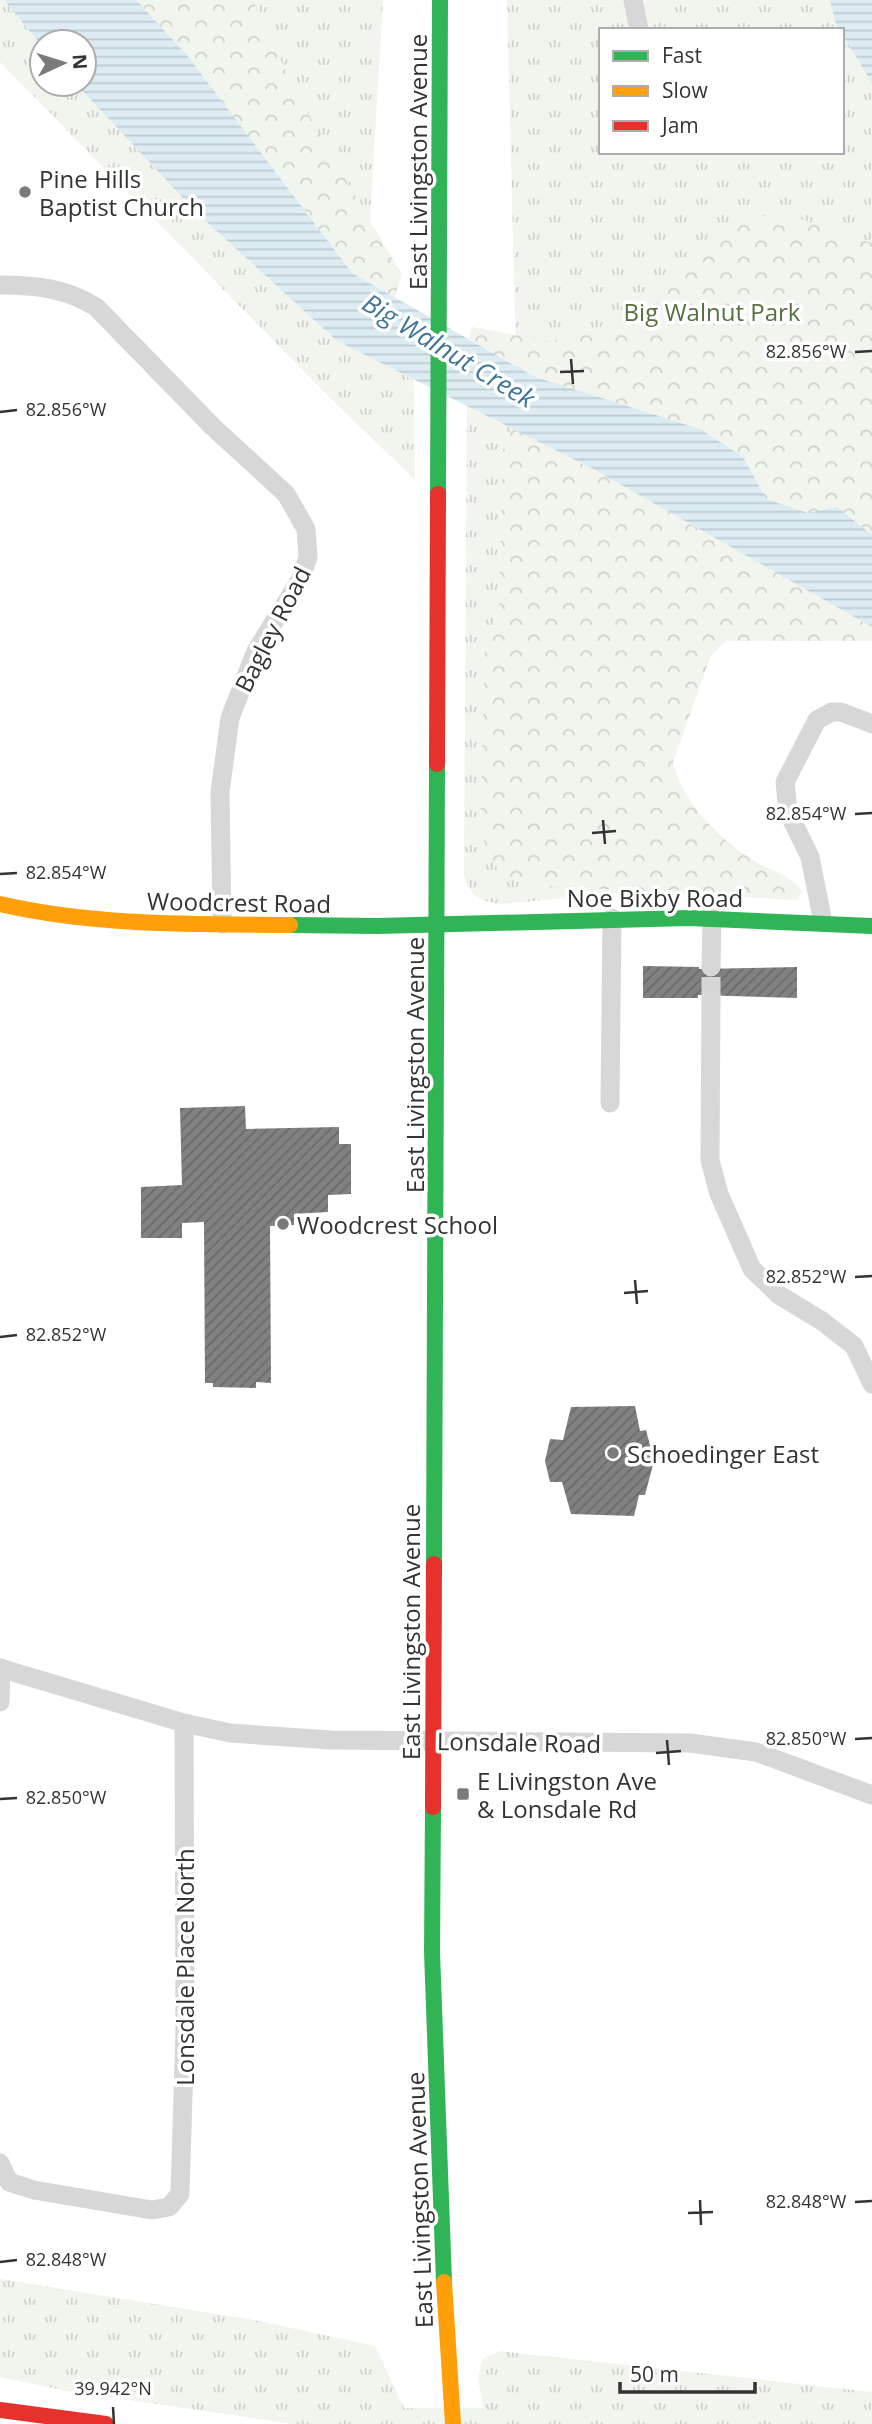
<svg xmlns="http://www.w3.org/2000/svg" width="872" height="2424" font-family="'Open Sans',sans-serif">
  <defs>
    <pattern id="grass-tufts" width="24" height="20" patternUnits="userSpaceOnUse" patternTransform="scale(1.75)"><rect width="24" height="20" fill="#f1f5ed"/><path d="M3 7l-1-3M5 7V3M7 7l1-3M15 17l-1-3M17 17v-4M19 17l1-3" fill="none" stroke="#cfd2cc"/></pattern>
    <pattern id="forest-crowns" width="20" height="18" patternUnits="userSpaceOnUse" patternTransform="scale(1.75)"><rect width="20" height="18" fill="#f1f5ed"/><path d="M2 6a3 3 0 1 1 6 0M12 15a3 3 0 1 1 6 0" fill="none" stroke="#cfd2cc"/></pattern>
    <pattern id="water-rules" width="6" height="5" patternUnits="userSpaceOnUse" patternTransform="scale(1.75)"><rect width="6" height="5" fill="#ddebf3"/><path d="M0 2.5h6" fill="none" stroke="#becad1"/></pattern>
    <pattern id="building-hatch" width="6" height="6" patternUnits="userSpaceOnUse" patternTransform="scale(1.75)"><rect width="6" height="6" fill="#818181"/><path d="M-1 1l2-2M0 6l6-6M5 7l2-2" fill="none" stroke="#6a6a6a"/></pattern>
  </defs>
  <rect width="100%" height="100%" fill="#fff"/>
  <g fill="url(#grass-tufts)" fill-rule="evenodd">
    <polygon points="0,0 4,0 42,46 42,84 76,84 198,214 337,341 414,380 415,480 328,396 0,62"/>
    <polygon points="75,0 383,0 365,304"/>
    <path d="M507 0H872V562L517 394ZM601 30H842V152H601Z"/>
    <path d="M467 406 511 428 503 450 499 608 485 644 480 828 489 857 533 885 642 891 501 904C479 901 469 896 464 874Z"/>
    <polygon points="0,2279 254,2320 375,2346 404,2408 483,2408 478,2378 482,2359 500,2351 872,2392 872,2424 293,2424 67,2391 0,2377"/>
  </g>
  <g fill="url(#forest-crowns)">
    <path d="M136 0H259L255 5C296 99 349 187 402 274L395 297 352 273 186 54Z"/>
    <polygon points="789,215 872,243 872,535 837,507 808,513 766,499 743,457 592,396 535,377 469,339 472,327 548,341 611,330 654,298 691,254 746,217"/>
    <path d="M511 428 595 470 872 627V641H726L711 655 673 762C680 798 717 837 748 857 766 870 789 873 802 891L797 900 533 885C495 873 491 866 480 828L485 644 499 608 503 450Z"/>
  </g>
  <g fill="url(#water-rules)">
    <polygon points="4,0 136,0 186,54 352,273 535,377 700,429 743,457 766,499 808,513 837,507 872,535 872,627 595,470 337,341 198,214 76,84 84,84 84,42 42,42 42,46"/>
    <polygon points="830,0 872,0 872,83 836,24"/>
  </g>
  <g fill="url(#building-hatch)">
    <polygon points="643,966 699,967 699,969 797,967 797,998 698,995 698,998 643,998"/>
    <polygon points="245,1106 246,1129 339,1127 339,1144 351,1144 351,1194 328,1195 328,1212 294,1214 294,1225 270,1226 271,1383 256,1382 256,1388 213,1387 213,1383 205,1383 204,1222 182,1223 182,1238 141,1238 141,1187 182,1185 180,1108"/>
    <polygon points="635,1406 640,1431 646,1430 654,1461 645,1495 639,1495 634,1516 571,1514 562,1482 550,1482 545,1461 550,1439 563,1440 571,1407"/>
  </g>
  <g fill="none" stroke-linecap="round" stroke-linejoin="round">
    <polyline stroke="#d6d6d6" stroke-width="19" stroke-dasharray="19 10" stroke-linecap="butt" points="711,996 711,967"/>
    <g stroke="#d7d7d7" stroke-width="19">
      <polyline points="633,0 639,30"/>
      <path d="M0 285C34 285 66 288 96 307L213 427 286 494 306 529 308 557 300 580 256 651 230 718 220 792 222 924"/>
      <polyline points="823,922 810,857 788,812 785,782 817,720 832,712 841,712 872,724"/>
      <polyline points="711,967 712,918"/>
      <polyline points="711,996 710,1160 719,1194 752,1269 779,1295 822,1321 854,1346 872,1384"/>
      <polyline points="610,1103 612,918"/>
      <polyline points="0,1668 184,1723 230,1733 331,1740 690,1743 756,1752 872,1795"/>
      <polyline points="0,1702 1,1668"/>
      <polyline points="0,2163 9,2182 34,2190 152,2210 169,2207 180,2194 185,2030 184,1723"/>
    </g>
    <g stroke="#30b455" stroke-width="16">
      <polyline points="438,494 440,0"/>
      <polyline points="290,925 378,926 689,918 872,926"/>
      <polyline points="434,1564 437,764"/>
      <polyline points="433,1807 432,1952 444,2282"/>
    </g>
    <g stroke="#ff9f0a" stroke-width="16">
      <path d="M0 904C96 926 193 924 290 925"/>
      <polyline points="444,2282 453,2424"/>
    </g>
    <g stroke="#e5322d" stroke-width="16">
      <polyline points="437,764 438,494"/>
      <polyline points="433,1807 434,1564"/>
      <polyline points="0,2410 106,2424"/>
    </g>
  </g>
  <path fill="none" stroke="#333" stroke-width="2.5" d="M855 352 872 351M571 359 573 384M560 372 584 371M0 412 17 410M855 814 872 813M603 820 605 844M592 833 616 831M0 874 17 873M855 1277 872 1276M635 1280 637 1304M624 1293 648 1291M0 1337 17 1335M855 1739 872 1738M667 1740 669 1765M656 1753 681 1751M0 1799 17 1798M700 2200 701 2225M855 2202 872 2201M688 2213 713 2212M0 2262 17 2260M113 2407 114 2424"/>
  <g fill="#7a7a7a" stroke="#fff" stroke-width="2.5">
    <circle cx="25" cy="192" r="7"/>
    <circle cx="283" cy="1224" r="7"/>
    <circle cx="613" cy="1453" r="7"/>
    <rect x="456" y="1787" width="14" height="14" rx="3.5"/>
  </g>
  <g text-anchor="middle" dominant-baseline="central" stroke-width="7" stroke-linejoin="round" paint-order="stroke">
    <g font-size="24" fill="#333" stroke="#fff">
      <text transform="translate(417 162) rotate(-90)">East Livingston Avenue</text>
      <text transform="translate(272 629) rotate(-63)">Bagley Road</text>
      <text x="655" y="897">Noe Bixby Road</text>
      <text transform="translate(239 902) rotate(1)">Woodcrest Road</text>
      <text transform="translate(414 1065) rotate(-90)">East Livingston Avenue</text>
      <text transform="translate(410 1632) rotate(-90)">East Livingston Avenue</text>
      <text transform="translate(519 1742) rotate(1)">Lonsdale Road</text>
      <text transform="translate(184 1967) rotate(-90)">Lonsdale Place North</text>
      <text transform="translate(419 2200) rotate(-92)">East Livingston Avenue</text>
    </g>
    <g font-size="24" fill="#333" stroke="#fff" text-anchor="start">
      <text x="39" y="178">Pine Hills<tspan x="39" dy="28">Baptist Church</tspan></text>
      <text x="297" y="1224">Woodcrest School</text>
      <text x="627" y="1453">Schoedinger East</text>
      <text x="477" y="1780">E Livingston Ave<tspan x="477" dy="28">&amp; Lonsdale Rd</tspan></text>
    </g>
    <g font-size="24" fill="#56703f" stroke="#fff">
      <text x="712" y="311">Big Walnut Park</text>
    </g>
    <g font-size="26" font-style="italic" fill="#3f7597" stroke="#fff">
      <text transform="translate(449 350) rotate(31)">Big Walnut Creek</text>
    </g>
  </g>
  <g font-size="18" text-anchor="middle" fill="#333" stroke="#fff" stroke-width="7" stroke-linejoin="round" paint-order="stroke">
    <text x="806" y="358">82.856°W</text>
    <text x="66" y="416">82.856°W</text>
    <text x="806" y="820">82.854°W</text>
    <text x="66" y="879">82.854°W</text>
    <text x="806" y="1283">82.852°W</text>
    <text x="66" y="1341">82.852°W</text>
    <text x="806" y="1745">82.850°W</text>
    <text x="66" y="1804">82.850°W</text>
    <text x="806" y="2208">82.848°W</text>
    <text x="66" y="2266">82.848°W</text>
    <text x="113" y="2395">39.942°N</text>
  </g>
  <rect x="599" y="28" width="245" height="126" fill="#ffffff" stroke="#adadad" stroke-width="2"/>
  <rect x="613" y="51" width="35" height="10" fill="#30b455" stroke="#adadad" stroke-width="2"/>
  <text x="662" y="63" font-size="21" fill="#333333">Fast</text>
  <rect x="613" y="86" width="35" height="10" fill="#ff9f0a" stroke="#adadad" stroke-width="2"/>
  <text x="662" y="98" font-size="21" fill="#333333">Slow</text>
  <rect x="613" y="121" width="35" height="10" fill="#e5322d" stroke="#adadad" stroke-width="2"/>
  <text x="662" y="133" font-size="21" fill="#333333">Jam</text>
  <g transform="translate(63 63) rotate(86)"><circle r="33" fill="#ffffff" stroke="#adadad" stroke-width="2"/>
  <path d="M0-5L12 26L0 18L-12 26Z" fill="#7a7a7a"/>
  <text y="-10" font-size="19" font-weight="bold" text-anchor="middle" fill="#333333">N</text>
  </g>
  <path d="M620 2382v10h135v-10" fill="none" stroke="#333333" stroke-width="3.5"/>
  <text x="630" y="2382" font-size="21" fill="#333333" stroke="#ffffff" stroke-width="5" paint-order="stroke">50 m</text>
</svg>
